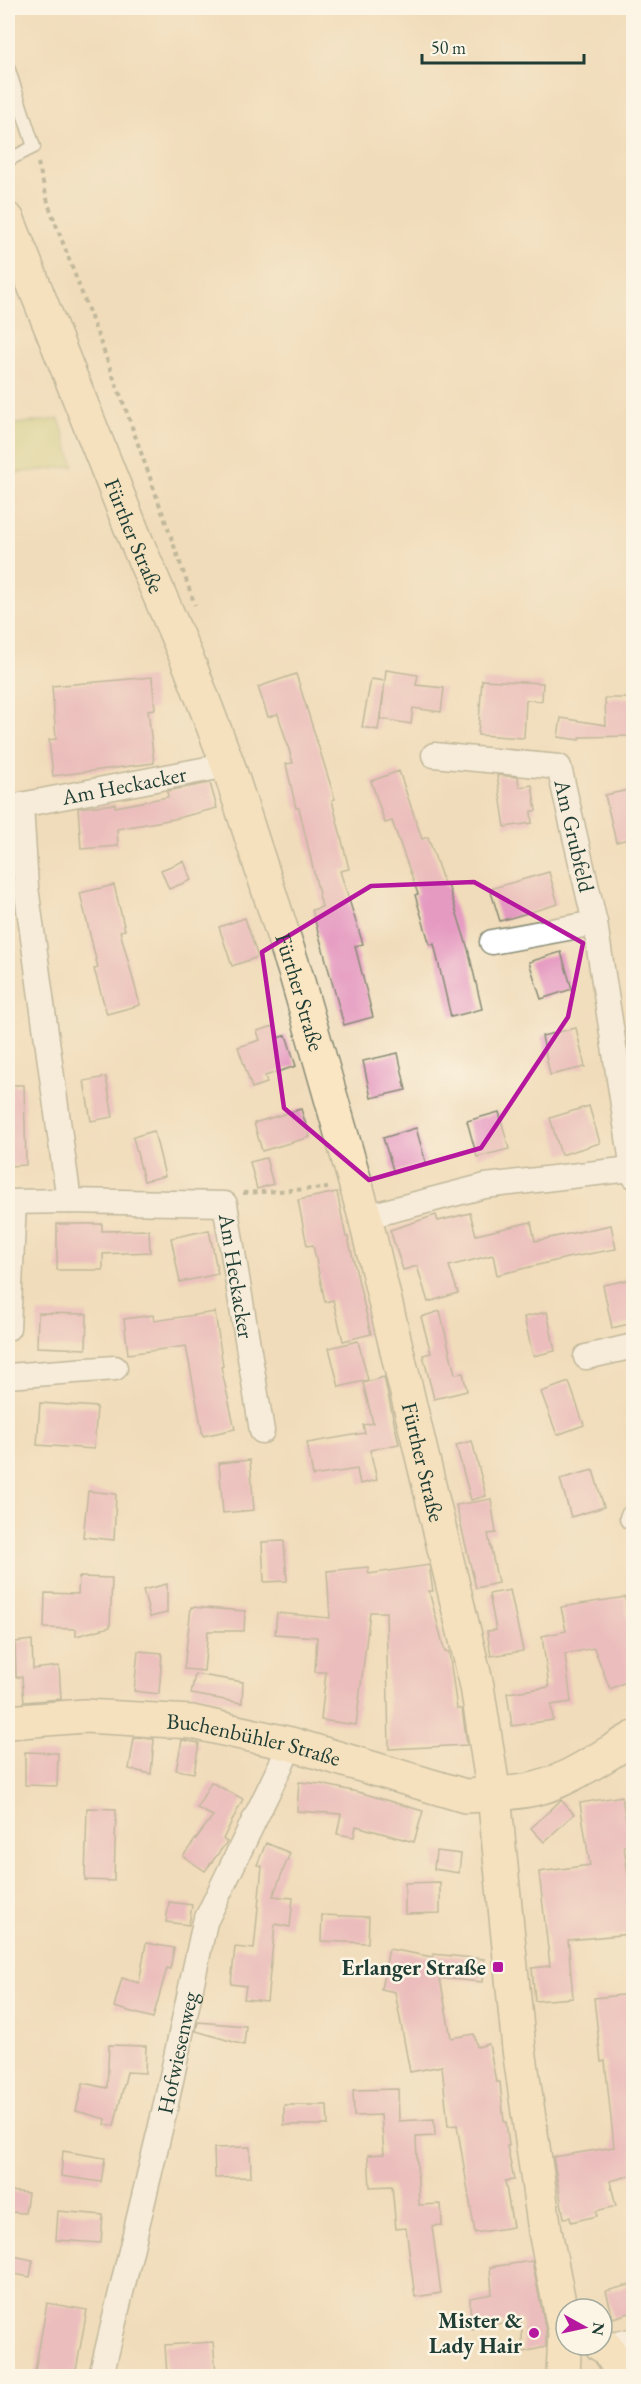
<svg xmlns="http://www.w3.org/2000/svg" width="641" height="2384" viewBox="0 0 641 2384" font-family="'EB Garamond',serif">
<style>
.green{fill:#bbc86a;stroke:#6d824f;stroke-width:1.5}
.building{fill:#e59ac1}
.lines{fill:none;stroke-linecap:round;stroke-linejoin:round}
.lane-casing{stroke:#888c77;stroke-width:15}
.street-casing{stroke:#888c77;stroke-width:27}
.secondary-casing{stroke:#888c77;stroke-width:36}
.path{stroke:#888c77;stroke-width:4;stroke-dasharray:4.5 4.5;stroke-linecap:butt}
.lane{stroke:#fff;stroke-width:12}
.street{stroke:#fff;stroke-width:24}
.secondary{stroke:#fbe6c4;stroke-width:33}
.marked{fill:none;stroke:#b5179e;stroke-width:4.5;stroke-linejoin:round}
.poi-dot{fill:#b5179e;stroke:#fcf5e5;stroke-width:2}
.labels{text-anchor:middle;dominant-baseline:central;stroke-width:5;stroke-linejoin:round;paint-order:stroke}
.street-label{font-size:22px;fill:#1f3d34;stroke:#fcf5e5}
.poi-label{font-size:22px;font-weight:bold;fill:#1f3d34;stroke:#fcf5e5;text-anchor:end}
</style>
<rect width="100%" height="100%" fill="#fcf5e5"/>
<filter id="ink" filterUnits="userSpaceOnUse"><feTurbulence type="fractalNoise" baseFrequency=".0167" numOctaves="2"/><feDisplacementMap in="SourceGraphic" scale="12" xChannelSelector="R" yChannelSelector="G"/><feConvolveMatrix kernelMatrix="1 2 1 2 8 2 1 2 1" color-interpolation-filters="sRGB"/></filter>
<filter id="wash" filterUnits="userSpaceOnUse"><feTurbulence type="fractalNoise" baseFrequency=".008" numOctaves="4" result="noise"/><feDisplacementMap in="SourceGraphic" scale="24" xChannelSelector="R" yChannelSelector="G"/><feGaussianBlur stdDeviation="1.35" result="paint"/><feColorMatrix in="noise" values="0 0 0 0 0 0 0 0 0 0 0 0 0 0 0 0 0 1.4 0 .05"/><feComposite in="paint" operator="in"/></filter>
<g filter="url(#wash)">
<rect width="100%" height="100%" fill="#f0dcba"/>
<path class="green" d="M59 419 74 466 8 474V425Z"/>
<g id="blocks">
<path class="building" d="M386 670 418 675 416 685 444 688 441 712 413 708 411 724 381 719Z
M296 674 335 799 332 800 349 869 340 871 363 944 355 946 373 1017 344 1025 312 910 322 907 299 808H296L286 764 293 763 278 714 268 717 258 687Z
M152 677 155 709 148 710 154 763 53 776 49 740 56 739 52 686Z
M371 679 385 681 378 730 362 727Z
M482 680 543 683 542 701 526 700 524 738 478 735Z
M605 698H633V736L580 737 579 740 558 737 561 718 606 725Z
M399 771 422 839 428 837 445 886 448 885 468 949 482 1009 451 1017 434 944 430 945 415 895 418 894 392 821 385 823 371 781Z
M497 775 518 777 519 787 532 785 536 811H531L532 823 505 827Z
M210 783 217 808 174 819 117 829 118 846 81 849 78 808 115 804V807L168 797 167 791Z
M633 789V838L616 842 605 795Z
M184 861 191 880 169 889 161 870Z
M549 872 558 904 500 921 490 889Z
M114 885 125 930 120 931 140 1005 107 1014 94 969 98 968 80 893Z
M245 918 258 957 232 966 219 927Z
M561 952 572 989 541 999 529 962Z
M274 1026 278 1038 286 1035 296 1066 265 1076 267 1083 252 1088 238 1047 260 1040 257 1031Z
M576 1028 585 1067 550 1075 542 1036Z
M398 1053 406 1090 371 1098 363 1061Z
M106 1077 113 1117 91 1121 84 1081Z
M8 1085H24L26 1165 8 1166Z
M589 1106 600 1143 561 1155 550 1118Z
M301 1109 310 1137 262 1151 254 1123Z
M499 1112 509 1149 477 1157 467 1121Z
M416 1128 426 1163 394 1173 383 1138Z
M154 1131 165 1176 144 1181 133 1137Z
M266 1158 273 1184 257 1189 250 1162Z
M337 1192 346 1237H348L371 1334 343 1341 333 1300 325 1302 313 1245 307 1246 298 1200Z
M470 1213 476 1235 531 1222 535 1241 611 1225 616 1249 567 1258 497 1275 493 1255 449 1266 458 1293 428 1302 417 1266 403 1270 390 1230 436 1215 438 1221Z
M57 1224H102V1231L149 1230 150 1252 103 1254V1270H57Z
M209 1230 218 1274 180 1282 171 1238Z
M633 1279V1323L612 1328 603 1285Z
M440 1311 455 1374 463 1373 467 1391 434 1399 423 1355 431 1353 421 1317Z
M215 1312 223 1366 221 1367 235 1429 203 1436 186 1346 128 1354 124 1319 153 1315 154 1321Z
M547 1312 555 1351 533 1356 524 1317Z
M38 1313 87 1314 86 1349 37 1347Z
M358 1341 368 1380 339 1387 329 1348Z
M384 1377 399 1444 370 1450 377 1480 360 1484 357 1469 313 1476 307 1443 365 1433 363 1425 373 1423 363 1383Z
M569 1382 584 1425 557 1435 541 1392Z
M40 1403 97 1407 94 1449 37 1445Z
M472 1441 486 1496 471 1500 456 1445Z
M250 1460 254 1510 223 1513 219 1463Z
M593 1470 604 1507 571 1517 560 1479Z
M88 1491 116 1494 114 1540 83 1537Z
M491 1499 496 1533 488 1534 498 1583 476 1588 456 1505Z
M284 1541 287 1581 264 1582 262 1542Z
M429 1565 433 1591H429L445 1652H449L457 1709H462L467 1745 389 1749 386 1612H370L356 1725 321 1720 326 1672H315L317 1637 275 1634 277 1613 330 1618 327 1571 368 1567 369 1574Z
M79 1577 112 1578 110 1627 76 1636V1629L44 1628 45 1593 78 1594Z
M167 1584V1613L150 1617 143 1590Z
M510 1590 523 1651 491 1656 487 1631 496 1630 489 1594Z
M625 1597 633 1648V1679L610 1689 594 1648 565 1654 571 1702 551 1705 553 1720 512 1726 507 1693 549 1687 542 1636 566 1631 561 1607Z
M191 1607 245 1611 244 1631H208L204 1671 184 1669Z
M32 1640 33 1669 59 1666 61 1699 24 1702 22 1677H16L15 1642Z
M138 1651 162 1653 159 1694 134 1691Z
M195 1674 243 1682 242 1703 191 1694Z
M134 1738 154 1739 151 1774 129 1769Z
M182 1740 199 1743 194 1773 176 1770Z
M25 1752 58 1753 57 1786 25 1785Z
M211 1782 243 1799 223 1839 227 1842 205 1871 183 1856 213 1816 197 1808Z
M299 1782 321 1784 362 1793 423 1811 414 1842 356 1826 354 1837 337 1834 341 1814 297 1811Z
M622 1796 630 1845 624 1846 632 1903H629L631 1934 568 1940 573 1998 535 2001 532 1968 550 1966 539 1872 590 1865 580 1803Z
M561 1800 574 1814 544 1842 531 1828Z
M87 1808 116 1809 114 1881 85 1880Z
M266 1843 290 1853 273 1896 293 1898 290 1927 275 1924 267 2001 244 1999 246 1986 231 1984 235 1947 254 1949 262 1866 257 1865Z
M436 1851 461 1854 459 1873 434 1869Z
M440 1882V1913L405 1914V1883Z
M169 1902 192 1905 189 1925 166 1922Z
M322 1915 369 1917 368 1943 321 1941Z
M146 1943 174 1948 170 1969 167 1968 153 2018 114 2007 122 1978 139 1983Z
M389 1949 433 1957V1954L484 1959 482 1982 440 1978 451 2038 474 2034 477 2047 489 2044 496 2082H500L504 2122H506L509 2146H507L514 2180 505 2181 513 2227 475 2233 457 2125 448 2126 442 2066 410 2072 395 1992 381 1989Z
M632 1994 633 2012V2175L610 2181 616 2206 596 2211 597 2216 571 2222 570 2217 564 2218 553 2157 614 2147 605 2061 601 2062 594 1998Z
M198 2022 246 2026 244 2045 196 2031Z
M109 2045 146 2046 145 2073 127 2072 114 2126 105 2125 106 2119 76 2111 83 2083 107 2088Z
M398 2089 399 2121 434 2119 435 2136 416 2137 419 2205 441 2204 442 2225 432 2226 441 2293 415 2297 406 2228 396 2229 392 2186 370 2187 368 2155 384 2154 381 2115 354 2116 353 2090Z
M284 2105H327L328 2125H284Z
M250 2147 251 2177 215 2178 214 2148Z
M63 2151 105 2158 101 2182 61 2176Z
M9 2191 28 2193 25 2213 8 2212Z
M58 2211 103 2215 101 2243 56 2240Z
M8 2255 33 2260 30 2277 8 2273Z
M532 2261 546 2331V2347L523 2352 521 2319 471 2329 470 2298 492 2294 490 2267Z
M633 2284V2312L613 2318 606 2291Z
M47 2303 87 2310 75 2376H34Z
M213 2342 216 2373 167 2375 165 2345Z"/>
</g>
</g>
<g filter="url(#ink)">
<use href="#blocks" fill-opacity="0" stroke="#888c77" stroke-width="1.5"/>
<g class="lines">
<g class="lane-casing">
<path id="lane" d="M8 67 34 147 8 160"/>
</g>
<g class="street-casing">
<g id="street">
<path id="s1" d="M434 755 559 767 595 923 634 1176"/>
<path d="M492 942 595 923"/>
<path id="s2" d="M69 1201 26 887 21 805 228 765"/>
<path id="s3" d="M8 1202 69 1201 225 1204 262 1431"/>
<path d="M365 1217 485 1186 631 1169"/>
<path d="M8 1328 14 1203"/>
<path d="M586 1357 634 1346"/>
<path d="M8 1376 115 1368"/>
<path d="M632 1518 634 1517"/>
<path d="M606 2347 634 2340"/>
<path id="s4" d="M101 2376 164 2113 205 1922 291 1744"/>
</g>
</g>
<g class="secondary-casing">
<g id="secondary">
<path id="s5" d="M8 220 137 543 190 666 228 765 296 975 365 1217 477 1686 494 1795 519 2049 545 2231 565 2333 563 2376"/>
<path id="s6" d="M8 1722 84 1716 192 1722 291 1744 465 1796C488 1795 511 1794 534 1789 567 1782 604 1755 634 1738"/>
<path d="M601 2345 606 2347 625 2376"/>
</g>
</g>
<path class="path" d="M38 163 49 206 126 410 195 605
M243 1193 328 1188"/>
<use href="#lane" class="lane"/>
<use href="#street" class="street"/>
<use href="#secondary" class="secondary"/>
</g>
</g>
<path d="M0 0H641V2384H0ZM474 882 583 943 568 1017 481 1148 369 1180 284 1108 262 952 371 886Z" fill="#f0dcba" fill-opacity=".55" fill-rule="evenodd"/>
<path class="marked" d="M474 882 583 943 568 1017 481 1148 369 1180 284 1108 262 952 371 886Z"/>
<g class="poi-dot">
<rect x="492" y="1961" width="12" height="12" rx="3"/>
<circle cx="534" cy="2333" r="6"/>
</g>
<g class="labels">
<g class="street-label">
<text stroke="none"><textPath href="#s5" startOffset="340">Fürther Straße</textPath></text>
<text stroke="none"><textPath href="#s2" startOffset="504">Am Heckacker</textPath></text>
<text stroke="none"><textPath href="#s1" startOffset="196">Am Grubfeld</textPath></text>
<text stroke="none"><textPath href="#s5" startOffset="826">Fürther Straße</textPath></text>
<text stroke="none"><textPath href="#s3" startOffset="290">Am Heckacker</textPath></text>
<text stroke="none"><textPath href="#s5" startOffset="1312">Fürther Straße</textPath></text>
<text stroke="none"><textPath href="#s6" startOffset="248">Buchenbühler Straße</textPath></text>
<text stroke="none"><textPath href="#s4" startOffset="332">Hofwiesenweg</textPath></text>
</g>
<g class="poi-label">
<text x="486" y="1967">Erlanger Straße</text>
<text x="522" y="2320">Mister &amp;<tspan x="522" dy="25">Lady Hair</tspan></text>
</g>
</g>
<rect width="641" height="2384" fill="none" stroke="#fcf5e5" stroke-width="30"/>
<g transform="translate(584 2327) rotate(98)"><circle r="28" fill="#fcf5e5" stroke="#a4ab9e" stroke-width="1.5"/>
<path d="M0-4.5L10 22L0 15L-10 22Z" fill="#b5179e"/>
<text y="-9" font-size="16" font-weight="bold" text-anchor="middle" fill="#1f3d34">N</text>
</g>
<path d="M422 54v9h162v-9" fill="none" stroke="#1f3d34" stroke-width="3"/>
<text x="431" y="54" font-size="18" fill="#1f3d34" stroke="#fcf5e5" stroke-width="4.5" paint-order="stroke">50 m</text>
</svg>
